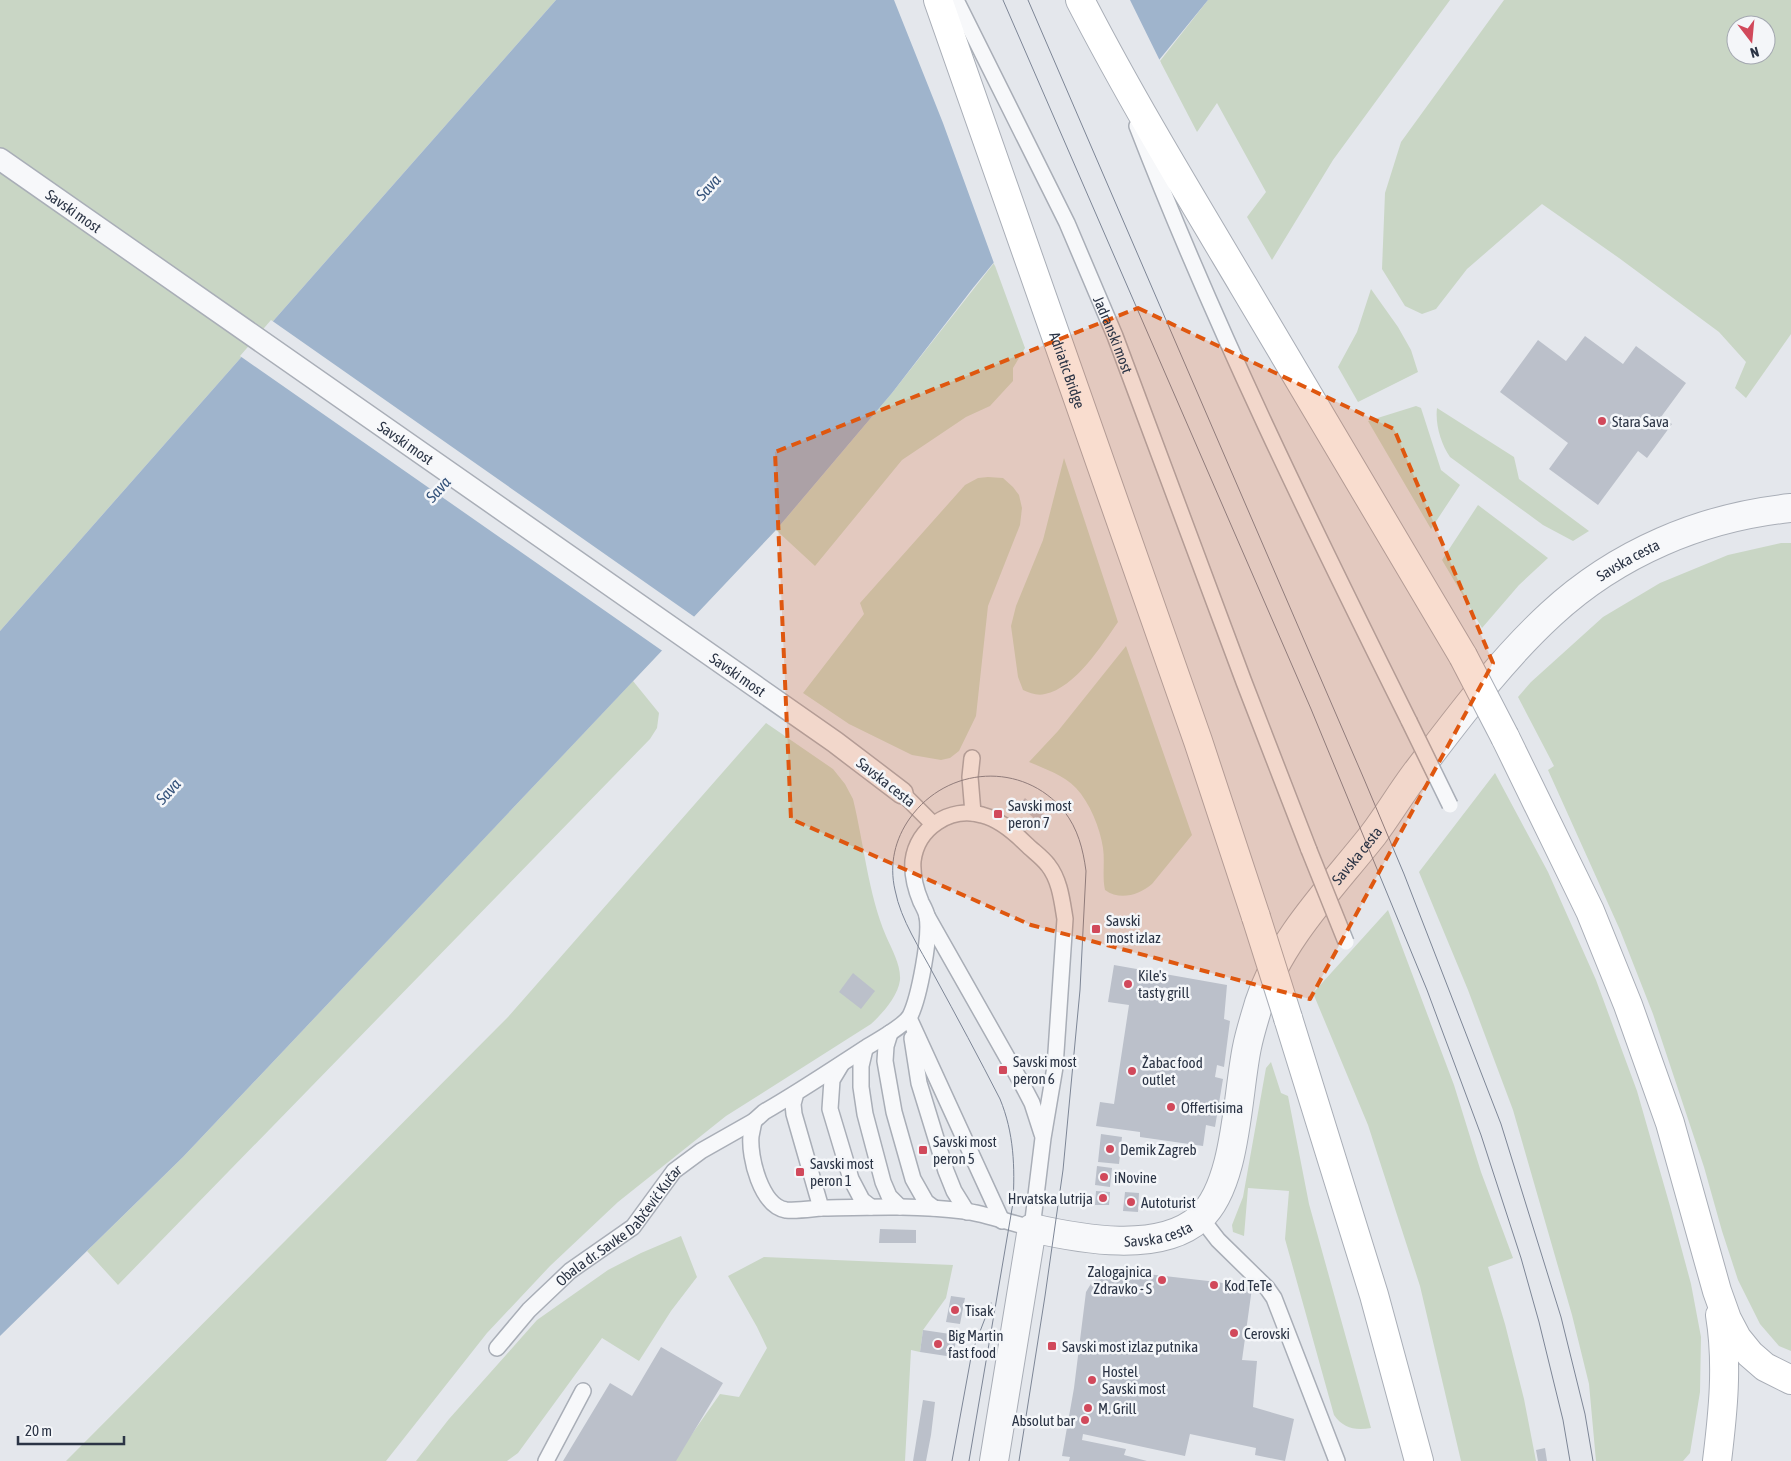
<svg xmlns="http://www.w3.org/2000/svg" width="1791" height="1461" viewBox="0 0 1791 1461" font-family="'Asap Condensed',sans-serif">
<style>
.green{fill:#c9d6c5;fill-rule:evenodd}
.water{fill:#9fb4cc}
.pier{fill:#e4e7ec}
.building{fill:#bbc0ca}
.lines{fill:none;stroke-linecap:round;stroke-linejoin:round}
.service-casing{stroke:#a9aeb7;stroke-width:18}
.pedestrian-casing{stroke:#a9aeb7;stroke-width:24}
.minor-casing{stroke:#a9aeb7;stroke-width:30}
.secondary-casing{stroke:#a9aeb7;stroke-width:30}
.service{stroke:#f7f8fa;stroke-width:15}
.pedestrian{stroke:#f7f8fa;stroke-width:21}
.minor{stroke:#f7f8fa;stroke-width:28}
.secondary{stroke:#fff;stroke-width:28}
.tram{stroke:#7d8696;stroke-width:1}
.service-bridge-casing{stroke:#a9aeb7;stroke-width:18;stroke-linecap:butt}
.secondary-bridge-casing{stroke:#a9aeb7;stroke-width:30;stroke-linecap:butt}
.service-bridge{stroke:#f7f8fa;stroke-width:15}
.secondary-bridge{stroke:#fff;stroke-width:28}
.marked{fill:#df570f;fill-opacity:0.2;stroke:#df570f;stroke-width:4;stroke-dasharray:10 6;stroke-linejoin:round}
.poi-dot{fill:#d1495b;stroke:#f4f6f9;stroke-width:2}
.labels{text-anchor:middle;dominant-baseline:central;stroke-width:5;stroke-linejoin:round;paint-order:stroke}
.street-label{font-size:15px;fill:#2b3445;stroke:#f4f6f9}
.poi-label{font-size:15px;fill:#2b3445;stroke:#f4f6f9;text-anchor:start}
.water-label{font-size:16px;font-style:italic;fill:#34527a;stroke:#f4f6f9}
</style>
<rect width="100%" height="100%" fill="#e4e7ec"/>
<path class="green" d="M0 0H556L0 631Z
M1208 0H1450L1333 160 1272 260 1247 217 1266 192 1217 103 1197 132 1160 61Z
M1504 0H1791V334L1746 398 1735 388 1746 362 1719 332 1619 258 1542 204 1467 269 1436 309 1422 314 1405 306 1382 269 1385 193 1401 142ZM1736 25H1766V55H1736Z
M994 263 1025 348 1013 368V381L990 406 966 417 902 460 815 566 776 530 892 393Z
M1371 289 1398 327 1411 350 1418 372 1358 402 1338 367 1357 332Z
M1416 406 1421 408 1441 470 1460 485 1431 529 1368 421Z
M1437 408 1514 457 1519 479 1589 531 1573 541 1543 525 1450 457C1441 444 1435 424 1437 408Z
M1064 458 1118 622C1102 645 1075 688 1045 694 1037 696 1030 693 1023 690L1018 677 1011 626 1016 606 1043 540Z
M988 477 1003 478 1013 487 1019 495 1022 508 1020 525 988 606 976 716 959 751 950 758 941 760 912 755 849 724 803 693 864 614 860 603 965 485 978 478Z
M1478 505 1548 558 1519 585 1482 628 1442 560Z
M1781 543H1791V1351L1779 1346 1760 1324 1738 1280 1722 1231 1704 1167 1653 1014 1620 930 1548 770 1554 766 1518 697 1531 682 1603 617 1660 583 1728 555Z
M1126 646 1192 835 1152 884C1139 895 1120 901 1105 890 1102 876 1105 862 1103 848 1100 828 1090 803 1076 788 1064 775 1045 769 1029 762L1058 731Z
M633 681 659 713 657 728 650 739 118 1285 87 1251 183 1157Z
M766 723 833 769 845 784 853 799C864 844 868 893 886 936 892 950 901 965 900 980 898 996 883 1013 871 1024L726 1116 618 1202 550 1266 487 1333 386 1461H66L508 1017Z
M1495 773 1548 872 1596 980 1637 1091 1670 1206 1691 1284 1701 1337 1700 1392 1690 1453 1683 1461H1596L1589 1384 1572 1315 1513 1110 1468 990 1419 872Z
M1388 910 1454 1085 1481 1172 1513 1258 1488 1267 1505 1324 1524 1399 1536 1461H1461L1420 1286 1368 1125 1313 993Z
M1271 1062 1281 1093 1288 1096 1309 1204 1371 1428C1355 1431 1343 1428 1334 1415L1285 1239 1289 1191 1248 1188 1244 1236 1233 1232 1232 1225 1243 1197 1266 1068Z
M681 1236 697 1277 671 1311 639 1361 602 1338 518 1453 507 1461H416L449 1419 537 1320 608 1270 641 1253Z
M764 1257 953 1265 946 1298 923 1330 920 1352 911 1350 905 1461H673L720 1394 739 1397 767 1348 757 1327 728 1276Z"/>
<path class="water" d="M556 0H1208L973 288 892 393 776 530 183 1157 0 1336V631Z"/>
<path class="pier" d="M894 0H1130L1161 63 995 266 943 123Z
M271 320 696 618 664 652 240 356Z"/>
<path class="building" d="M1585 336 1623 364 1636 346 1686 383 1661 417 1672 424 1647 458 1638 451 1598 505 1549 469 1568 443 1500 392 1538 340 1566 361Z
M1025 798 1051 821 1045 828 1019 805Z
M1114 965 1227 985 1224 1019 1230 1021 1224 1067 1217 1065 1215 1077 1223 1079 1215 1127 1206 1125 1203 1146 1140 1137V1132L1096 1126 1100 1102 1114 1104 1129 1005 1108 1002Z
M853 973 875 991 861 1009 839 992Z
M1101 1134 1122 1137 1119 1164 1098 1162Z
M1097 1166 1112 1168 1110 1187 1095 1185Z
M1096 1191 1110 1192 1109 1205H1095Z
M1125 1192 1139 1193 1138 1212 1123 1211Z
M880 1229 916 1230V1243H879Z
M1112 1270 1217 1282 1252 1288 1242 1360 1257 1361 1253 1407 1294 1419 1285 1461 1255 1455 1256 1448 1190 1434 1185 1456 1083 1434 1082 1440 1126 1449 1124 1455 1147 1461H1069L1070 1457 1062 1456 1074 1388 1086 1292 1092 1282Z
M951 1296 965 1298 960 1324 946 1322Z
M923 1330 957 1335 953 1357 920 1352Z
M661 1347 723 1383 676 1461H563L610 1383 632 1396Z
M923 1400 935 1402 931 1435 926 1461H913Z
M1545 1448 1547 1461H1538L1536 1450Z"/>
<g class="lines">
<g class="service-casing">
<g id="service">
<path id="s1" d="M956 0 1067 223 1115 336 1244 682 1309 850"/>
<path d="M1137 126C1216 330 1312 526 1409 721"/>
<path d="M972 758 970 777 973 813"/>
<path d="M902 793 933 824"/>
<path d="M927 916 1021 1082 1032 1103 1042 1134"/>
<path d="M909 1018 1002 1221"/>
<path d="M890 1033 886 1046 885 1061 894 1112 913 1179 926 1202 934 1208"/>
<path d="M912 1038 919 1083 946 1171 954 1191 967 1212"/>
<path d="M865 1049 861 1066V1087L865 1114 883 1182 889 1196 900 1207"/>
<path d="M841 1065 832 1080 830 1109 851 1179 862 1200 871 1207"/>
<path d="M754 1121C753 1126 752 1131 751 1136 749 1157 761 1206 786 1210 797 1211 810 1209 821 1208"/>
<path d="M1201 1218 1218 1240 1267 1288 1274 1298 1337 1461"/>
<path id="s2" d="M497 1348 529 1310 570 1271 633 1227 674 1171 701 1151 754 1121 764 1112C799 1092 833 1069 867 1047 877 1041 904 1026 910 1016 919 998 931 936 927 916 926 911 923 906 921 902 916 890 912 875 913 861 917 828 950 806 982 815 999 819 1014 832 1026 844 1033 851 1042 857 1048 865 1060 880 1062 901 1065 919L1055 1067 1043 1138 1032 1228C1010 1223 987 1214 964 1211 917 1205 869 1207 821 1208L794 1114 793 1104 796 1093"/>
<path d="M546 1461 583 1391"/>
</g>
</g>
<g class="pedestrian-casing">
<g id="pedestrian">
<path id="s3" d="M0 159 835 742 902 793"/>
</g>
</g>
<g class="minor-casing">
<g id="minor">
<path id="s4" d="M994 1461 1032 1228C1080 1239 1160 1254 1200 1218 1237 1185 1237 1095 1247 1047 1250 1032 1255 1017 1259 1003 1280 939 1332 887 1373 835 1388 815 1401 793 1416 773 1458 718 1500 661 1551 614 1617 553 1702 517 1791 508"/>
</g>
</g>
<g class="secondary-casing">
<g id="secondary">
<path id="s5" d="M938 0 1198 741 1256 917"/>
<path d="M1080 0C1130 97 1187 191 1243 285 1317 408 1390 532 1463 656"/>
<path d="M1505 737 1590 911 1628 1005 1670 1123 1717 1291 1727 1319 1737 1338 1750 1354 1765 1367 1791 1380"/>
<path d="M1288 1018 1374 1295 1419 1461"/>
<path d="M1717 1461C1723 1412 1728 1364 1720 1315"/>
</g>
</g>
<use href="#service" class="service"/>
<use href="#pedestrian" class="pedestrian"/>
<use href="#minor" class="minor"/>
<use href="#secondary" class="secondary"/>
<path class="tram" d="M1003 0 1311 709 1427 990 1481 1135 1521 1258 1539 1322 1563 1420 1570 1461
M1028 0 1364 779 1404 874 1501 1124 1561 1317 1585 1414 1593 1461
M952 1461 972 1352 991 1303
M969 1461 1013 1203C1015 1167 1014 1133 1000 1099 979 1058 957 1017 934 975 920 948 901 921 895 890 889 864 895 839 910 818 947 766 1023 761 1064 811 1078 829 1083 849 1086 871L1080 990 1063 1170 1045 1296 1019 1461"/>
<g class="service-bridge-casing">
<path id="service-bridge" d="M1409 721 1450 805
M1309 850 1346 942"/>
</g>
<g class="secondary-bridge-casing">
<path id="secondary-bridge" d="M1463 656 1505 737
M1256 917 1288 1018"/>
</g>
<use href="#service-bridge" class="service-bridge"/>
<use href="#secondary-bridge" class="secondary-bridge"/>
</g>
<path class="marked" d="M1138 308 1394 429 1493 663 1310 999 1031 925 791 819 775 452Z"/>
<g class="poi-dot">
<circle cx="1602" cy="421" r="5"/>
<rect x="993" y="809" width="10" height="10" rx="2.5"/>
<rect x="1091" y="924" width="10" height="10" rx="2.5"/>
<circle cx="1128" cy="984" r="5"/>
<rect x="998" y="1065" width="10" height="10" rx="2.5"/>
<circle cx="1132" cy="1071" r="5"/>
<circle cx="1171" cy="1107" r="5"/>
<circle cx="1110" cy="1149" r="5"/>
<rect x="918" y="1145" width="10" height="10" rx="2.5"/>
<rect x="795" y="1167" width="10" height="10" rx="2.5"/>
<circle cx="1104" cy="1177" r="5"/>
<circle cx="1103" cy="1198" r="5"/>
<circle cx="1131" cy="1202" r="5"/>
<circle cx="1162" cy="1280" r="5"/>
<circle cx="1214" cy="1285" r="5"/>
<circle cx="955" cy="1310" r="5"/>
<circle cx="1234" cy="1333" r="5"/>
<circle cx="938" cy="1344" r="5"/>
<rect x="1047" y="1341" width="10" height="10" rx="2.5"/>
<circle cx="1092" cy="1380" r="5"/>
<circle cx="1088" cy="1408" r="5"/>
<circle cx="1085" cy="1420" r="5"/>
</g>
<g class="labels">
<g class="street-label">
<text stroke="none"><textPath href="#s3" startOffset="90">Savski most</textPath></text>
<text stroke="none"><textPath href="#s1" startOffset="370">Jadranski most</textPath></text>
<text stroke="none"><textPath href="#s5" startOffset="392">Adriatic Bridge</textPath></text>
<text stroke="none"><textPath href="#s3" startOffset="495">Savski most</textPath></text>
<text stroke="none"><textPath href="#s4" startOffset="1219">Savska cesta</textPath></text>
<text stroke="none"><textPath href="#s3" startOffset="900">Savski most</textPath></text>
<text transform="translate(886 782) rotate(38)">Savska cesta</text>
<text stroke="none"><textPath href="#s4" startOffset="814">Savska cesta</textPath></text>
<text stroke="none"><textPath href="#s2" startOffset="174">Obala dr. Savke Dabčević Kučar</textPath></text>
<text stroke="none"><textPath href="#s4" startOffset="364">Savska cesta</textPath></text>
</g>
<g class="poi-label">
<text x="1612" y="421">Stara Sava</text>
<text x="1008" y="805">Savski most<tspan x="1008" dy="17">peron 7</tspan></text>
<text x="1106" y="920">Savski<tspan x="1106" dy="17">most izlaz</tspan></text>
<text x="1138" y="975">Kile's<tspan x="1138" dy="17">tasty grill</tspan></text>
<text x="1013" y="1061">Savski most<tspan x="1013" dy="17">peron 6</tspan></text>
<text x="1142" y="1062">Žabac food<tspan x="1142" dy="17">outlet</tspan></text>
<text x="1181" y="1107">Offertisima</text>
<text x="933" y="1141">Savski most<tspan x="933" dy="17">peron 5</tspan></text>
<text x="1120" y="1149">Demik Zagreb</text>
<text x="810" y="1163">Savski most<tspan x="810" dy="17">peron 1</tspan></text>
<text x="1114" y="1177">iNovine</text>
<text x="1093" y="1198" text-anchor="end">Hrvatska lutrija</text>
<text x="1141" y="1202">Autoturist</text>
<text x="1152" y="1271" text-anchor="end">Zalogajnica<tspan x="1152" dy="17">Zdravko - S</tspan></text>
<text x="1224" y="1285">Kod TeTe</text>
<text x="965" y="1310">Tisak</text>
<text x="1244" y="1333">Cerovski</text>
<text x="948" y="1335">Big Martin<tspan x="948" dy="17">fast food</tspan></text>
<text x="1062" y="1346">Savski most izlaz putnika</text>
<text x="1102" y="1371">Hostel<tspan x="1102" dy="17">Savski most</tspan></text>
<text x="1098" y="1408">M. Grill</text>
<text x="1075" y="1420" text-anchor="end">Absolut bar</text>
</g>
<g class="water-label">
<text transform="translate(708 187) rotate(-48)">Sava</text>
<text transform="translate(438 489) rotate(-48)">Sava</text>
<text transform="translate(168 791) rotate(-48)">Sava</text>
</g>
</g>
<g transform="translate(1751 40) rotate(164)"><circle r="24" fill="#f4f6f9" stroke="#a4a8b1"/>
<path d="M0-4L9 19L0 12L-9 19Z" fill="#d1495b"/>
<text y="-8" font-size="14" font-weight="bold" text-anchor="middle" fill="#2b3445">N</text>
</g>
<path d="M18 1436v8h106v-8" fill="none" stroke="#2b3445" stroke-width="2.5"/>
<text x="25" y="1436" font-size="15" fill="#2b3445" stroke="#f4f6f9" stroke-width="4" paint-order="stroke">20 m</text>
</svg>
